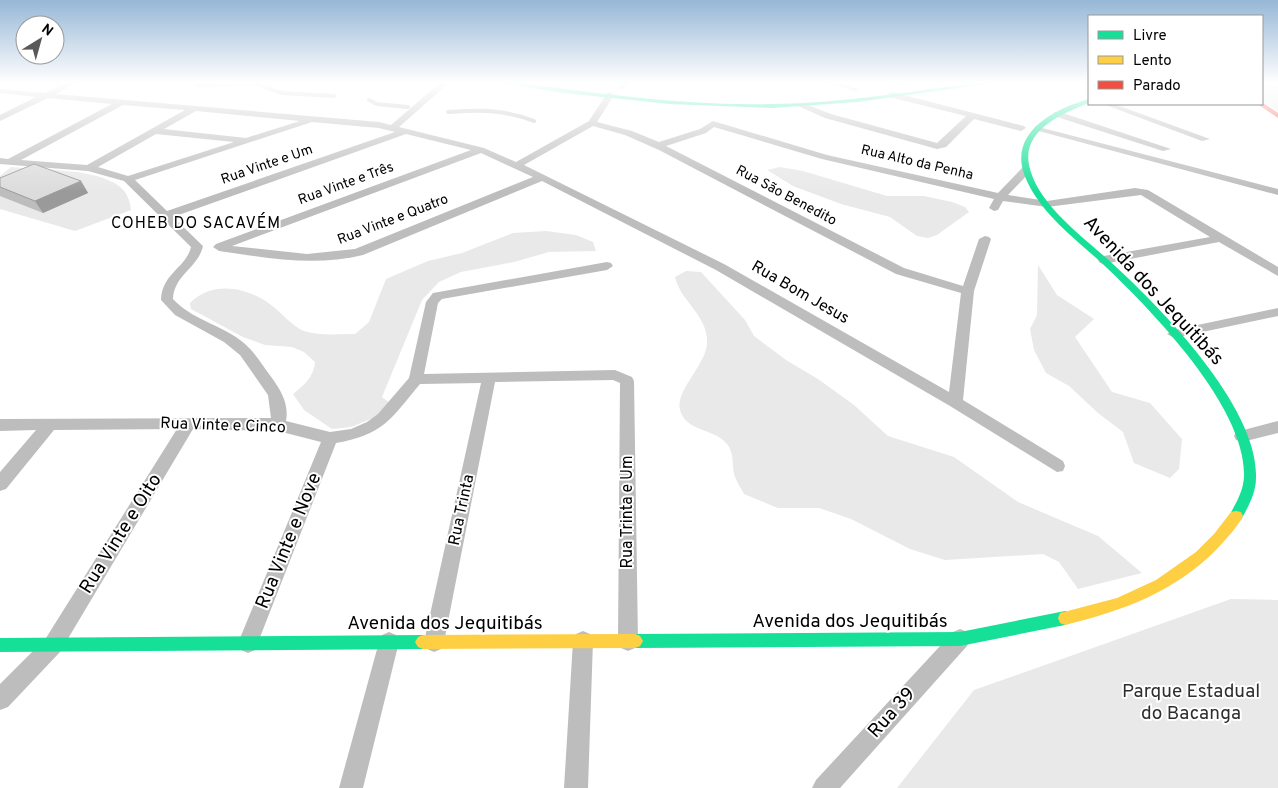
<svg xmlns="http://www.w3.org/2000/svg" width="1278" height="788" viewBox="0 0 1278 788" font-family="Overpass,sans-serif">
<style>
.green{fill:#e9e9e9}
.lines{fill:none;stroke-linecap:round;stroke-linejoin:round}
.stream{stroke:#bbb;stroke-width:4}
.street{fill:#bdbdbd;fill-rule:evenodd}
.fast{fill:#16e098;fill-rule:evenodd}
.slow{fill:#ffcf43;fill-rule:evenodd}
.jam{fill:#f24e42;fill-rule:evenodd}
.wall{fill:#bdbdbd}
.shaded-wall{fill:#9a9a9a}
.building{fill:#dcdcdc;stroke:#9a9a9a}
.labels{text-anchor:middle;dominant-baseline:central;stroke-width:4;stroke-linejoin:round;paint-order:stroke}
.far-street-label{font-size:14px;fill:#000;stroke:#fff}
.far-quarter-label{font-size:16px;letter-spacing:1px;fill:#000;stroke:#fff}
.street-label{font-size:16px;fill:#000;stroke:#fff}
.near-street-label{font-size:19px;fill:#000;stroke:#fff}
.near-park-label{font-size:19px;fill:#2e2e2e;stroke:#fff}
</style>
<rect width="100%" height="100%" fill="#fff"/>
<path class="green" d="M1262 82H1271L1278 87V112L1262 100Z
M11 167C41 170 94 168 119 186 127 192 130 201 131 210L75 231 0 209V176Z
M780 167 803 171 887 196H924L952 202 965 207 969 212 937 235 928 238 917 236 890 217 841 204 793 186 767 170Z
M546 231 576 235 593 242 596 251 549 252 514 262 461 272 439 282 422 300 382 397 390 403 378 416 351 427 332 429 304 410 293 394C304 385 314 377 315 362L304 352 292 347 265 345 243 337 191 309 190 303C212 280 248 287 271 305 281 312 293 327 304 331 319 336 339 334 355 334L369 322 386 279 428 261 462 253 513 233Z
M1038 265 1057 295 1094 319 1075 337 1112 392 1150 403 1182 439 1179 469 1170 478 1134 463 1123 432 1098 413 1069 386 1046 373 1034 350 1030 329 1037 315Z
M686 271 701 272 745 320 754 336 786 360 818 379 854 405 888 436 954 457 1018 502 1098 536 1142 573 1078 589 1059 562 1043 554 945 560 910 549 851 519 819 508H778L744 494C741 488 736 481 734 474 732 464 734 452 727 444 714 428 686 432 680 410 675 391 705 366 707 344 709 316 680 301 675 277Z
M1231 599 1278 600V788H897L974 690Z"/>
<g class="lines">
<path class="stream" d="M199 85 255 83 282 93 334 96
M369 100 377 104 408 107
M448 112C481 110 503 109 534 121"/>
<path class="street" d="M67 82H77L56 94 379 122 391 125 441 82H450L399 127 484 148 516 162 589 121 607 93 610 92 614 95 597 122 632 131 659 142 700 129 713 121 827 155 998 193 1022 168H1030V172L1008 195 1047 201 1135 188 1148 190 1278 267V276L1219 242 1104 264 1100 263 1098 260 1100 257 1104 256 1210 237 1141 195 1047 207 1003 201 998 210 994 211 989 208 994 199 822 159 714 127 706 133 666 146 904 268 963 286 979 239 985 236 989 237 991 239 974 291 963 400 1063 461 1065 466 1063 471 1057 472 950 406 716 270 542 181 363 255C314 267 268 258 219 251L213 247 216 244 471 150 406 134 173 217 203 246C198 268 174 275 173 299 191 319 219 324 240 340 254 350 262 365 272 378 282 392 289 405 286 421L330 432 351 429 367 422 378 414 409 378 426 302 433 293 607 262 611 263 613 266 607 270 442 299 438 303 424 374 615 370 632 377 634 381 638 641 635 648 628 651 621 648 618 641 620 383 613 380 495 382 444 642 441 649 434 652 427 649 424 642 481 383 420 384C391 419 383 435 336 443L255 650 248 653 241 650 238 643 321 442 278 431 193 429 60 652 8 707 0 710V684L46 638 177 429 54 430 6 489 0 491V472L36 430 0 431V419L271 418 268 395 240 355 224 342 175 315 161 300C162 273 186 268 191 247L124 181 88 171 0 164V158L8 159 112 104 48 98 0 121V115L36 97 0 93V89L45 93ZM123 105 185 110 87 165 21 160ZM196 111 300 121 246 138 164 129ZM312 122 379 128 395 132 167 211 135 180ZM593 126 625 135 659 150 896 274 961 293 949 392 724 264 524 165ZM156 134 234 142 128 176 98 167ZM481 153 533 177 355 249 307 254 232 246Z
M622 82H630L622 89 618 87Z
M824 82H837L859 89 855 91Z
M889 82H902L904 84 900 86Z
M892 92 1024 126 1026 128 1021 131 974 119 946 147 937 149 825 118 796 105 803 103 831 114 937 143 966 116 889 97V93Z
M1103 104H1114L1210 139 1202 141Z
M1054 112H1060L1171 149 1163 151 1054 116Z
M1035 126 1278 189V195L1035 130Z
M1278 308V316L1174 338 1167 334 1174 330Z
M1278 421V433L1242 442 1236 440 1234 436 1236 432Z
M960 629 967 632 970 639 967 646 840 788H812L816 780 953 632Z
M583 631 590 634 593 641 588 788H564L573 641 576 634Z
M389 632 396 635 399 642 363 788H339L379 642 382 635Z"/>
<path class="fast" d="M494 82H511C598 93 685 106 772 104 843 103 914 91 984 82H1001L857 102 772 108 669 104 565 93Z
M1089 99V103C1063 113 1022 130 1029 165 1037 205 1085 238 1114 265 1162 309 1259 408 1256 478 1256 493 1248 507 1241 520L1236 521 1231 520 1229 516C1236 503 1243 492 1244 477 1247 409 1154 313 1107 268 1079 241 1042 216 1026 179 1006 134 1053 109 1089 99Z
M1065 611 1070 613 1072 618 1070 623 1065 625 960 646 635 648 630 646 627 641 630 636 635 634 960 632Z
M423 635 428 637 431 642 428 647 423 649 0 652V638Z"/>
<path class="slow" d="M1236 511 1241 512 1243 516C1237 528 1226 539 1217 549 1175 592 1122 611 1065 625L1060 623 1058 618 1060 613 1117 598 1156 580 1196 552 1214 534 1231 512Z
M635 634 640 636 643 641 640 646 635 648 423 649 418 647 415 642 418 637 423 635Z"/>
<path class="jam" d="M1262 102 1278 113V118L1259 105 1258 104Z"/>
</g>
<path class="wall" d="M0 178 81 181 88 193 43 213 0 196Z"/>
<path class="shaded-wall" d="M81 181 88 193 43 213 35 201Z"/>
<path class="building" d="M34 164 81 181 35 201 0 187V178Z"/>
<linearGradient id="sky" x2="0" y2="1"><stop stop-color="#96b7d6"/><stop offset="0.43" stop-color="#fff"/><stop offset="1" stop-color="#fff" stop-opacity="0"/></linearGradient>
<rect width="1278" height="192" fill="url(#sky)"/>
<g class="labels">
<g class="far-street-label">
<text transform="translate(917 163) rotate(13)">Rua Alto da Penha</text>
<text transform="translate(267 165) rotate(-19)">Rua Vinte e Um</text>
<text transform="translate(346 184) rotate(-20)">Rua Vinte e Três</text>
<text transform="translate(786 196) rotate(28)">Rua São Benedito</text>
<text transform="translate(393 220) rotate(-21)">Rua Vinte e Quatro</text>
</g>
<g class="far-quarter-label">
<text x="196" y="224">COHEB DO SACAVÉM</text>
</g>
<g class="street-label">
<text transform="translate(800 293) rotate(30)">Rua Bom Jesus</text>
<text transform="translate(223 426) rotate(2)">Rua Vinte e Cinco</text>
<text transform="translate(462 510) rotate(-78)">Rua Trinta</text>
<text transform="translate(628 512) rotate(-90)">Rua Trinta e Um</text>
</g>
<g class="near-street-label">
<text transform="translate(1153 291) rotate(47)">Avenida dos Jequitibás</text>
<text transform="translate(121 534) rotate(-58)">Rua Vinte e Oito</text>
<text transform="translate(289 541) rotate(-68)">Rua Vinte e Nove</text>
<text x="850" y="622">Avenida dos Jequitibás</text>
<text x="445" y="624">Avenida dos Jequitibás</text>
<text transform="translate(892 713) rotate(-48)">Rua 39</text>
</g>
<g class="near-park-label">
<text x="1191" y="692">Parque Estadual<tspan x="1191" dy="22">do Bacanga</tspan></text>
</g>
</g>
<rect x="1088" y="15" width="175" height="90" fill="#ffffff" stroke="#999999"/>
<rect x="1098" y="31" width="25" height="8" fill="#16e098" stroke="#999999"/>
<text x="1133" y="40" font-size="15" fill="#000000">Livre</text>
<rect x="1098" y="56" width="25" height="8" fill="#ffcf43" stroke="#999999"/>
<text x="1133" y="65" font-size="15" fill="#000000">Lento</text>
<rect x="1098" y="81" width="25" height="8" fill="#f24e42" stroke="#999999"/>
<text x="1133" y="90" font-size="15" fill="#000000">Parado</text>
<g transform="translate(40 40) rotate(37)"><circle r="24" fill="#ffffff" stroke="#999999"/>
<path d="M0-4L9 19L0 12L-9 19Z" fill="#595959"/>
<text y="-8" font-size="14" font-weight="bold" text-anchor="middle" fill="#000000">N</text>
</g>
</svg>
